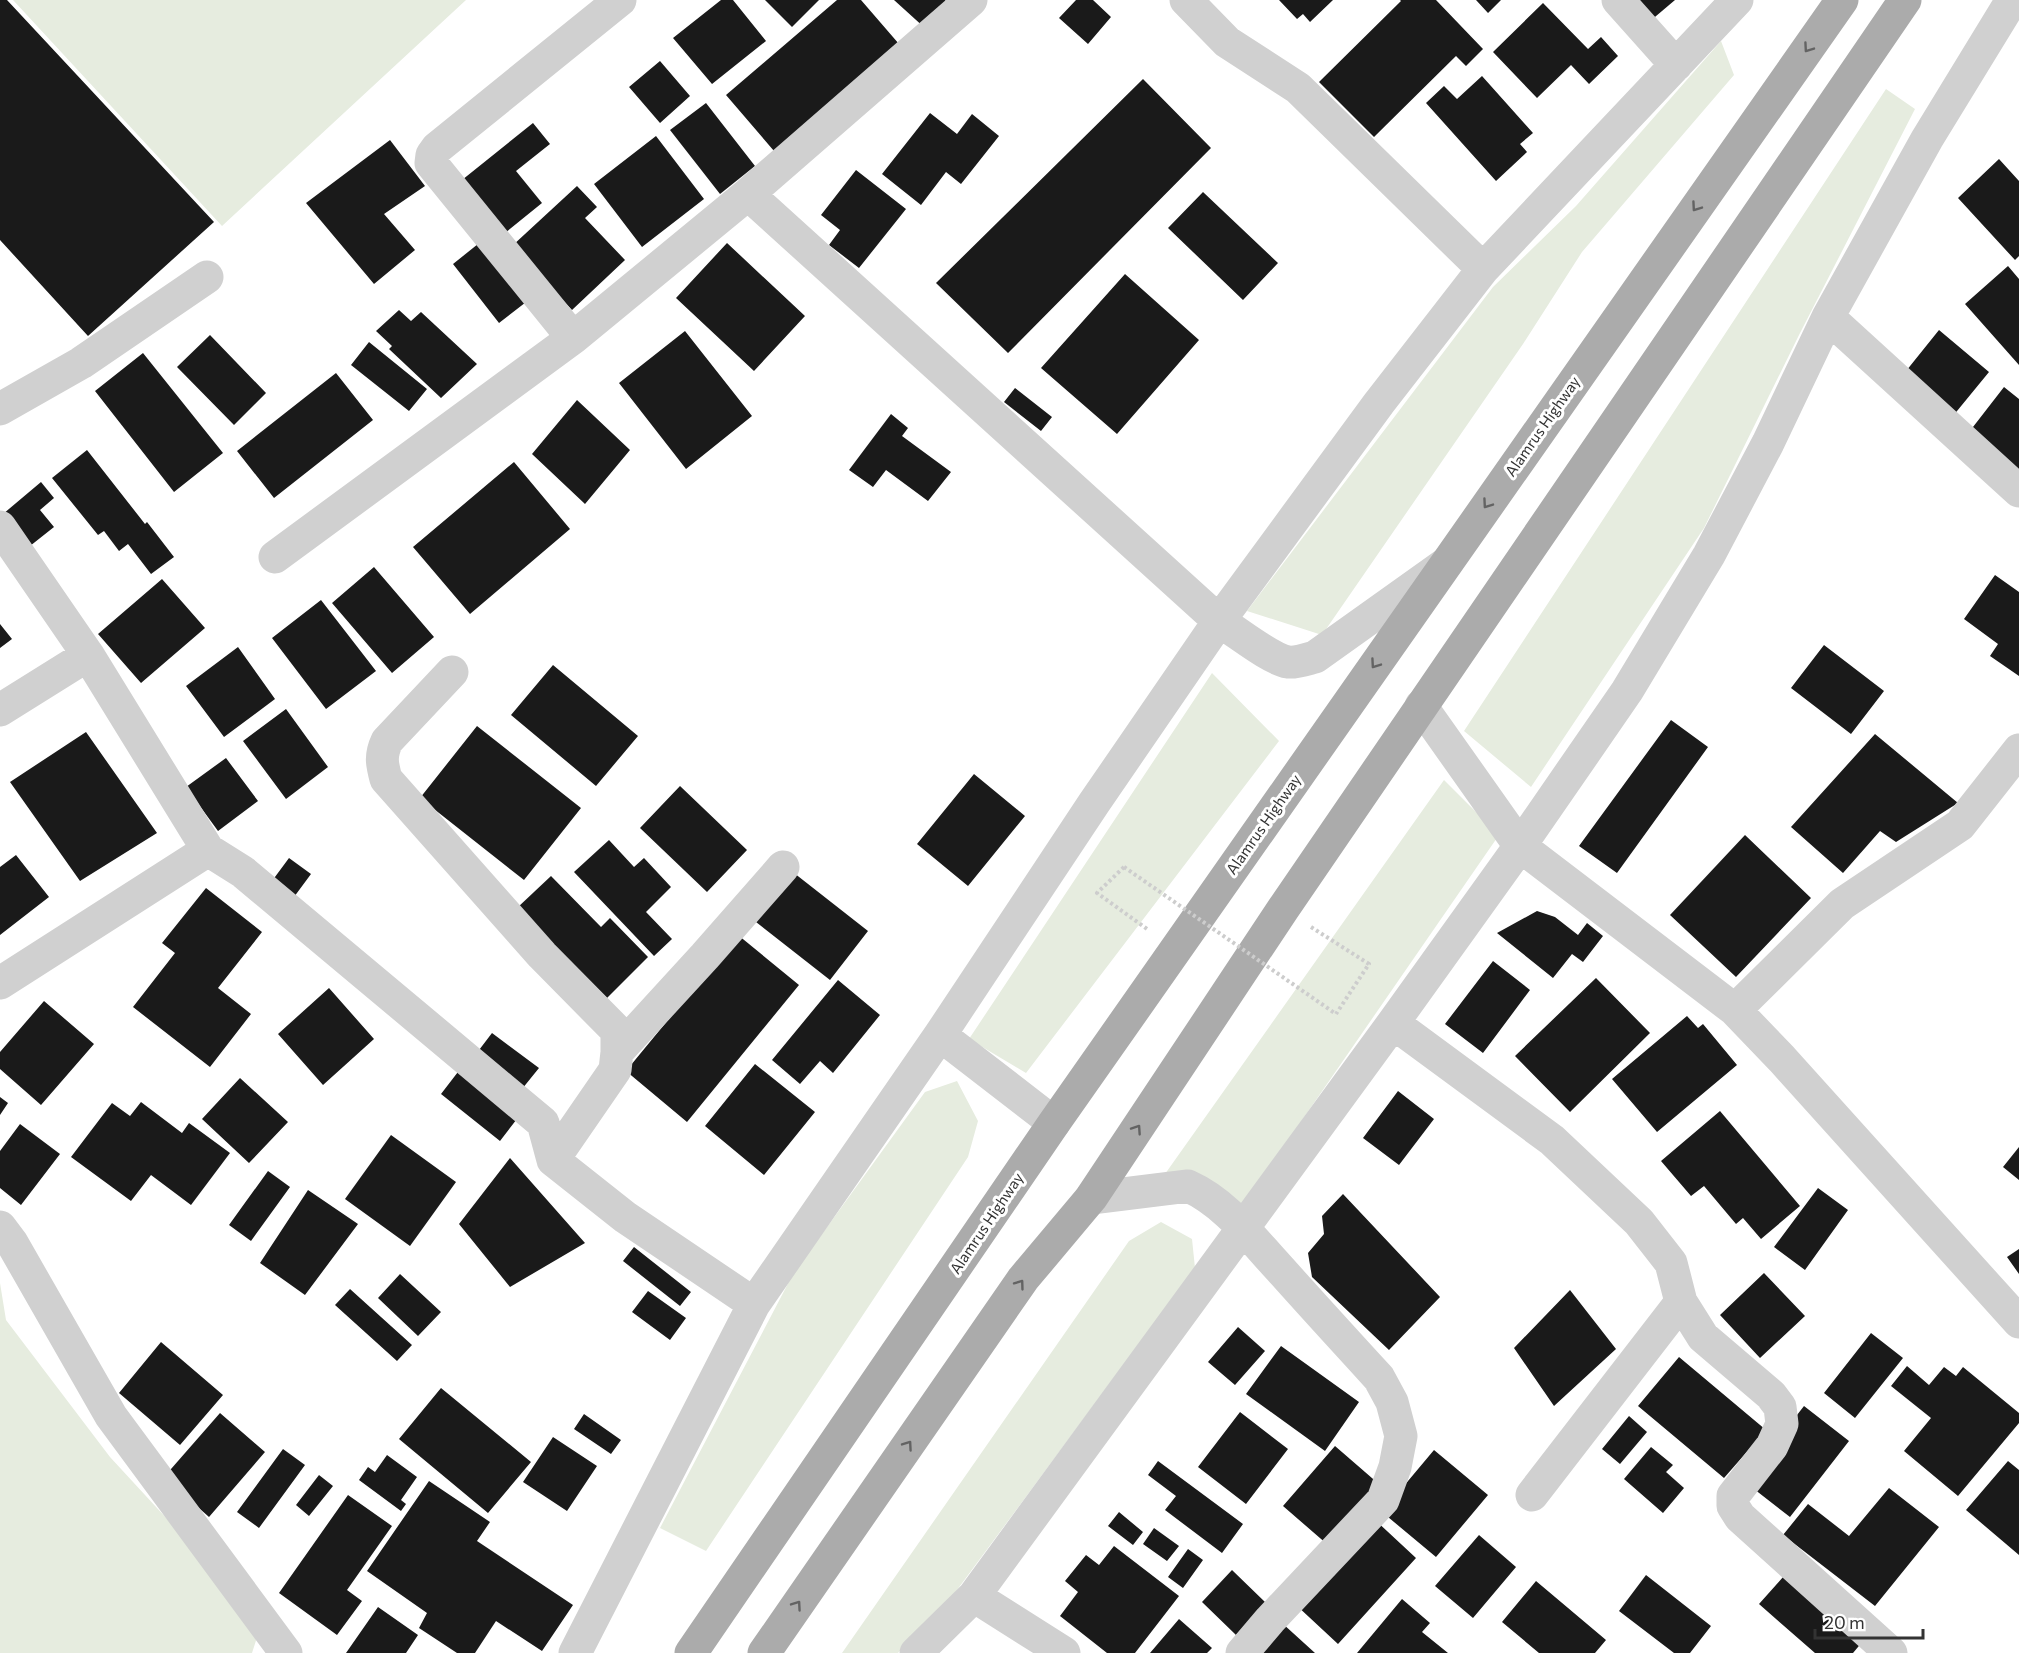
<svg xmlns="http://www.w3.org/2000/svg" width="2019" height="1653" viewBox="0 0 2019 1653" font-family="Commissioner,sans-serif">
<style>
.green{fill:#e6ecdf}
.building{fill:#1a1a1a}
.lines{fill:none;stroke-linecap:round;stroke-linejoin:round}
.path{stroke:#cdcdcd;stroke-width:4;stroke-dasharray:3 3;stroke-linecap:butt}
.minor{stroke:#d0d0d0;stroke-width:33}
.major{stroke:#ababab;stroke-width:33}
.path-bridge{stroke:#cdcdcd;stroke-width:4;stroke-dasharray:3 3;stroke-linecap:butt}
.oneway{stroke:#636363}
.labels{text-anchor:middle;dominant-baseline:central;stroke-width:6;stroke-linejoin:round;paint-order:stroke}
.street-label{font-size:15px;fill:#333;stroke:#fff}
</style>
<rect width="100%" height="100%" fill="#fff"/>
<path class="green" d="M13 0H466L222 226Z
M1721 41 1734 75 1582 252 1523 344 1322 635 1247 611 1493 287 1576 206Z
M1886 89 1915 109 1799 335 1704 528 1531 787 1464 731Z
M1212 673 1279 741 1026 1073 969 1039Z
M1444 780 1499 835 1242 1207 1165 1174Z
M957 1081 978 1121 968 1157 706 1551 660 1528 793 1274 925 1092Z
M1161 1222 1192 1239 1195 1268 954 1594 898 1653H842L1129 1241Z
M0 1283 6 1320 110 1457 262 1622 252 1653H0Z"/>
<path class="building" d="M0 0H7L214 222 88 336 0 240Z
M721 0H733L766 41 712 84 673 38Z
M765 0H819L792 27Z
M837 0H861L899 44 774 151 726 95Z
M894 0H945L949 4 926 29Z
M1076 0H1093L1111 17 1088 44 1059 18Z
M1279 0H1333L1310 22 1303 14 1297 19Z
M1400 0H1436L1483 49 1466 66 1456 56 1374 137 1319 82 1401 1Z
M1476 0H1501L1488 13Z
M1631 0H1675L1649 22Z
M1543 3 1588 49 1601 37 1618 56 1589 84 1571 65 1537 98 1493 52Z
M660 61 690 96 660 123 629 87Z
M1482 76 1533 133 1520 144 1527 152 1496 181 1426 103 1444 86 1457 99Z
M1143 79 1211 148 1008 353 936 283Z
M706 103 755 166 720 194 670 130Z
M930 113 957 134 972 114 999 136 961 184 946 172 921 205 882 174Z
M533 123 550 144 516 171 542 203 505 233 462 180Z
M656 136 704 199 642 247 594 184Z
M390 140 425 186 384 214 415 250 374 284 306 203Z
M1999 159 2019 181V256L2015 260 1958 198Z
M856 170 906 209 859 268 829 245 840 230 821 215Z
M577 186 597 207 585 218 625 260 572 310 512 246Z
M1203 192 1278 263 1243 300 1168 228Z
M483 240 530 299 499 323 453 264Z
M727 243 805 316 754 371 676 298Z
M2008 266 2019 279V365L1965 304Z
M1125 274 1199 340 1117 434 1041 368Z
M399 310 411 321 421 312 477 364 441 398 389 349 392 346 376 331Z
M1939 330 1989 372 1948 422 1898 381Z
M685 331 752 416 686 469 619 383Z
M210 335 266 393 234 425 177 367Z
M369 342 427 389 409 411 351 365Z
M143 353 223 453 174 492 95 391Z
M336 373 373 420 274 498 237 451Z
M2004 387 2019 399V479L1966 436Z
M1015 388 1052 417 1041 431 1004 402Z
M577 400 630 450 585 504 532 454Z
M891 414 908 428 902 436 951 472 928 501 886 470 873 487 849 470Z
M87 450 145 524 147 522 174 557 151 574 128 544 119 551 104 531 98 535 52 478Z
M514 462 570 529 470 614 413 547Z
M41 482 54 498 40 510 54 527 30 546 3 514Z
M374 567 434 637 392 673 332 603Z
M1995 575 2019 592V676L1990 656 1998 644 1964 619Z
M162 579 205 628 141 683 98 634Z
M321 600 376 671 326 709 272 638Z
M0 624 12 639 0 648Z
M1824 645 1884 691 1851 734 1791 688Z
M238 647 275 699 224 737 186 686Z
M553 665 638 736 596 786 511 715Z
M286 709 328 767 286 799 243 741Z
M1671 720 1708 747 1617 873 1579 846Z
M477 726 581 808 524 880 420 798Z
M86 732 157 833 80 881 10 782Z
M1875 734 1958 803 1896 842 1880 831 1843 873 1791 827Z
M226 758 258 801 218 831 186 787Z
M974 774 1025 816 968 886 917 844Z
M680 786 747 850 707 892 640 828Z
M1745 835 1811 898 1736 977 1670 915Z
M609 840 634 867 644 858 671 887 646 912 672 939 654 956 574 872Z
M16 855 49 897 0 935V867Z
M289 858 311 874 294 897 272 881Z
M794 873 868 931 830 980 756 922Z
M551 876 601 927 610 918 648 957 607 998 517 908Z
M206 888 262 932 218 988 251 1014 210 1067 133 1007 175 953 162 943Z
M1537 911 1555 917 1578 935 1587 923 1603 936 1583 962 1572 954 1553 978 1497 933Z
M738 935 799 985 687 1122 626 1071Z
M1493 961 1530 990 1483 1053 1445 1024Z
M1596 978 1650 1033 1570 1112 1515 1056Z
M838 980 880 1015 833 1073 820 1061 800 1084 772 1060Z
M329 988 374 1039 323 1085 278 1034Z
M44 1001 94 1044 41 1105 0 1069V1052Z
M1687 1016 1698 1028 1703 1024 1737 1065 1657 1132 1612 1079Z
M492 1033 539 1068 522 1089 476 1054Z
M755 1064 815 1112 764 1175 705 1126Z
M461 1068 520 1115 500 1141 441 1094Z
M240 1078 288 1122 249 1163 202 1119Z
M1398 1091 1434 1119 1399 1165 1363 1138Z
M0 1097 8 1103 0 1115Z
M141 1102 182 1133 189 1123 230 1153 191 1205 151 1175 131 1201 71 1157 112 1103 130 1116Z
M1720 1111 1800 1206 1761 1239 1743 1218 1736 1224 1704 1186 1691 1196 1661 1161Z
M20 1124 60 1154 21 1205 0 1188V1151Z
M391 1135 456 1182 410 1246 345 1199Z
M2019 1147V1180L2003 1167Z
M510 1158 585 1243 510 1287 459 1224Z
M268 1171 290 1187 251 1241 229 1225Z
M1818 1188 1848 1210 1805 1270 1774 1247Z
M308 1190 358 1224 305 1295 260 1263Z
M1343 1194 1440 1297 1389 1350 1312 1277 1308 1253 1324 1234 1322 1216Z
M634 1247 691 1292 680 1306 623 1261Z
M2019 1249V1274L2007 1257Z
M1764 1273 1805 1316 1760 1358 1720 1315Z
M400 1274 441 1312 418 1336 378 1298Z
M350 1289 412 1345 397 1361 335 1305Z
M1570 1290 1616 1349 1554 1406 1514 1348Z
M648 1291 686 1318 670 1340 632 1312Z
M1238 1327 1265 1351 1235 1385 1208 1362Z
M1871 1333 1903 1358 1855 1418 1824 1393Z
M161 1342 223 1395 180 1445 119 1393Z
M1281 1346 1359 1402 1325 1451 1246 1394Z
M1679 1357 1766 1430 1724 1478 1638 1406Z
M1907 1366 1929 1385 1944 1367 1956 1376 1963 1367 2019 1413V1423L1958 1496 1904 1451 1931 1418 1891 1386Z
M441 1388 531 1462 488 1513 399 1439Z
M1804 1406 1849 1441 1790 1517 1745 1482Z
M1240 1412 1288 1449 1246 1504 1198 1467Z
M220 1413 265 1452 209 1517 164 1477Z
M584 1414 621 1440 611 1454 574 1429Z
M1629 1416 1647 1432 1620 1464 1602 1449Z
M553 1437 597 1466 567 1511 523 1482Z
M1335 1446 1380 1485 1328 1545 1283 1506Z
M1651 1447 1673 1465 1666 1472 1684 1488 1663 1513 1624 1479Z
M283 1449 305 1465 259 1528 237 1512Z
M1434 1450 1488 1495 1436 1557 1382 1512Z
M387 1455 417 1477 401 1500 406 1504 401 1511 359 1480 368 1467 375 1472Z
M1158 1461 1243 1524 1222 1553 1165 1510 1176 1496 1148 1475Z
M2008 1461 2019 1470V1555L1966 1510Z
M319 1475 333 1486 309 1516 296 1505Z
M429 1481 490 1522 477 1541 573 1605 542 1651 496 1621 475 1653H457L419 1628 427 1613 367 1571Z
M1889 1488 1939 1527 1875 1606 1783 1535 1808 1504 1849 1536Z
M348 1495 392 1526 347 1590 362 1601 337 1635 279 1593Z
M1119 1512 1143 1532 1133 1545 1108 1526Z
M1373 1518 1416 1558 1338 1644 1295 1604Z
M1154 1528 1179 1546 1167 1561 1143 1544Z
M1479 1535 1516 1567 1473 1618 1435 1586Z
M1114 1546 1179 1596 1135 1653H1107L1060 1616 1078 1592 1065 1581 1086 1555 1099 1565Z
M1188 1549 1203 1560 1183 1588 1168 1577Z
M1791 1568 1863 1641 1853 1653H1815L1759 1604Z
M1232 1570 1266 1603 1236 1635 1202 1602Z
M1646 1575 1711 1626 1690 1653H1674L1619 1611Z
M1536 1581 1606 1640 1595 1653H1539L1502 1622Z
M1402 1599 1430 1623 1422 1632 1448 1653H1357Z
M378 1607 418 1635 406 1653H346Z
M1179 1619 1212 1648 1207 1653H1150Z
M1282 1623 1315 1653H1255Z"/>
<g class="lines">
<path class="path" d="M1124 867 1097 893 1147 929
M1311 927 1369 964 1336 1014"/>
<path class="minor" d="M1186 0 1227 42 1298 88 1483 269
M1618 0 1676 65
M748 194 1219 621C1236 631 1270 659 1288 662 1297 663 1307 659 1315 657L1444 565
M1828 317 2019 491
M573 338 431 163 432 155 437 148 620 0
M0 409 81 363 207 277
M0 527 88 655
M275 557 573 338 748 194 971 0
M452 672 387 741C380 756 382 764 386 779L542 955 617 1031V1052L615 1070 553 1160 625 1217 754 1304
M1421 706 1520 846 1735 1010 1782 1059 2019 1322
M0 710 88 655 208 850
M0 983 208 850 243 872 543 1123 553 1160
M1735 1010 1842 904 1960 825 2019 750
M1393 1023 1552 1140 1639 1222 1671 1263 1681 1302 1703 1337 1771 1395 1780 1407 1782 1424 1772 1446 1733 1496V1506L1740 1517 1891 1653
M940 1035 1054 1123
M617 1052 705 956 783 867
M1091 1198 1188 1186C1226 1203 1252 1239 1280 1269 1313 1306 1346 1342 1379 1378L1392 1402 1401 1436 1395 1467 1383 1500 1270 1620 1242 1653
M0 1227 12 1243 111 1416 286 1653
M1532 1495 1681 1302
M974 1596 1064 1653
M575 1653 754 1304 940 1035 1094 803 1219 621 1379 403 1483 269 1737 0
M916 1653 974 1596 1393 1023 1520 846 1627 691 1709 555 1768 443 1828 317 1927 139 2012 0"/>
<path class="major" d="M691 1653 1054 1123 1842 0
M764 1653 1023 1279 1091 1198 1283 909 1905 0"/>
<path class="path-bridge" d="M1124 867 1336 1014"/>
</g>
<defs><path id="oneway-chevron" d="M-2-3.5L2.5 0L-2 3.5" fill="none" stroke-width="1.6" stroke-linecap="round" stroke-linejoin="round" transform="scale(1.5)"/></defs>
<g class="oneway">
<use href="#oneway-chevron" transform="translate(1808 48) rotate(125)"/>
<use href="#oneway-chevron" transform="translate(1696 207) rotate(125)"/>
<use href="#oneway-chevron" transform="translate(1487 504) rotate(125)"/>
<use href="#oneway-chevron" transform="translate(1375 664) rotate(125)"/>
<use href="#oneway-chevron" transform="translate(1137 1129) rotate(-56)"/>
<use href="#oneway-chevron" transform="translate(1020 1284) rotate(-54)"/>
<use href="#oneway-chevron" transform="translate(908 1445) rotate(-55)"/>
<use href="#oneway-chevron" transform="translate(797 1605) rotate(-55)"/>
</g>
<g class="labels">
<g class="street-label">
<text transform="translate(1542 426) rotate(-55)">Alamrus Highway</text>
<text transform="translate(1263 824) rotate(-55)">Alamrus Highway</text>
<text transform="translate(986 1223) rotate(-56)">Alamrus Highway</text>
</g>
</g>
<path d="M1815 1629v9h108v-9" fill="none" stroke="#333333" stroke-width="3"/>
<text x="1824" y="1629" font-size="18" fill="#333333" stroke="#ffffff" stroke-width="4.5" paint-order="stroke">20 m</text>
</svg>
